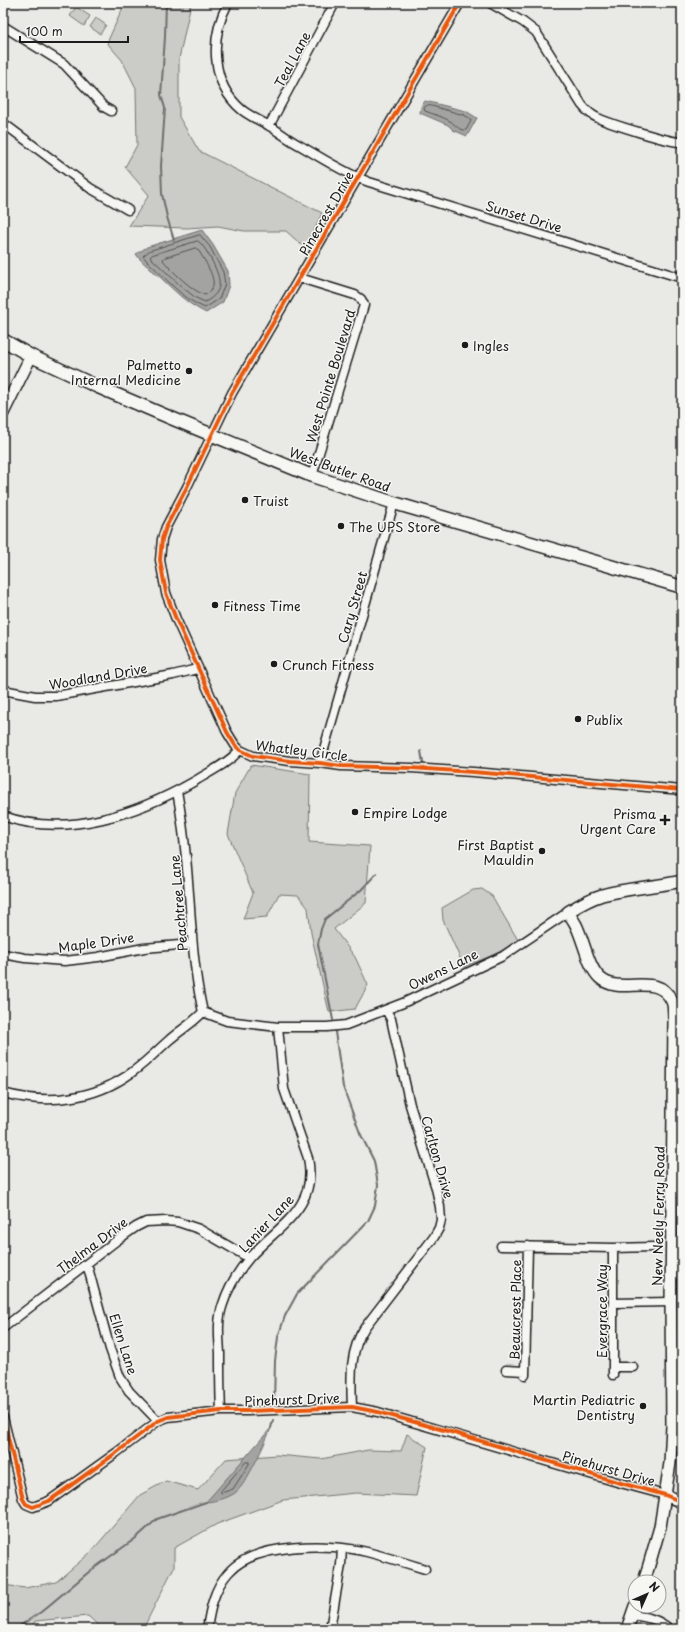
<svg xmlns="http://www.w3.org/2000/svg" width="685" height="1632" viewBox="0 0 685 1632" font-family="'Playpen Sans',sans-serif">
<style>
.green{fill:#cbcbc7;stroke:#747472}
.water{fill:#a3a3a1;stroke:#6d6d6c}
.lines{fill:none;stroke-linecap:round;stroke-linejoin:round}
.shore{stroke:#525251;stroke-width:1}
.stream{stroke:#6d6d6c;stroke-width:2}
.street-casing{stroke:#1c1c1c;stroke-width:11}
.secondary-casing{stroke:#1c1c1c;stroke-width:14}
.primary-casing{stroke:#1c1c1c;stroke-width:15}
.street{stroke:#f6f6f2;stroke-width:8}
.secondary{stroke:#f6f6f2;stroke-width:11}
.primary{stroke:#f6f6f2;stroke-width:12}
.cycleway-casing{stroke:#f6f6f2;stroke-width:6}
.cycleway{stroke:#e8590c;stroke-width:4}
.poi-dot{fill:#1c1c1c;stroke:#f6f6f2;stroke-width:1.5}
.labels{text-anchor:middle;dominant-baseline:central;stroke-width:3;stroke-linejoin:round;paint-order:stroke}
.street-label{font-size:13px;fill:#1c1c1c;stroke:#f6f6f2}
.poi-label{font-size:13px;fill:#1c1c1c;stroke:#f6f6f2;text-anchor:start}
</style>
<rect width="100%" height="100%" fill="#e9e9e5"/>
<filter id="ink" filterUnits="userSpaceOnUse"><feTurbulence type="fractalNoise" baseFrequency=".025" numOctaves="2"/><feDisplacementMap in="SourceGraphic" scale="8" xChannelSelector="R" yChannelSelector="G"/><feConvolveMatrix kernelMatrix="1 2 1 2 8 2 1 2 1" color-interpolation-filters="sRGB"/></filter>
<g filter="url(#ink)">
<path class="green" d="M125 3H191L179 59V117L199 151 322 213 306 249 286 231H244L218 226 187 228 129 226 149 195 125 167 137 145 136 88 122 60 107 43Z
M76 7 90 16 84 26 70 16Z
M96 18 106 25 100 34 90 27Z
M251 765 310 774 309 842 370 846 366 903 334 929 355 957 368 985 355 1009 329 1012 311 933 308 908 298 895 279 894 267 917 243 919 253 893 228 834 235 793Z
M482 889 492 896 518 940 498 953 464 967 443 920 442 908 473 890Z
M407 1434 427 1447 416 1496 356 1493 283 1500 217 1524 174 1548V1567L143 1629H102L88 1616 35 1621 31 1629H3V1621L8 1615 3 1611V1585L25 1588 56 1582 91 1552 140 1495 166 1481 198 1490 226 1459 277 1455 321 1459 368 1450 401 1451Z"/>
<path class="water" d="M425 101 466 111 477 118 467 136 453 130 448 125 420 113 421 107Z
M202 230 213 245 228 271 229 285 223 302 206 313C186 303 177 293 161 278 152 270 143 264 136 254L147 247Z
M271 1428C265 1443 247 1484 235 1493 226 1499 216 1501 206 1502Z"/>
<g class="lines">
<path class="shore" d="M428 105 464 115 471 119V121L466 130C459 131 456 125 450 121 443 117 433 114 425 111L424 108Z
M200 235 210 247 223 272 225 284 219 299 205 308C182 299 165 277 147 261L143 256 149 251Z
M198 241C204 245 207 253 211 259 220 277 226 291 205 302L196 298 182 287 150 257 152 255Z
M196 248C200 251 202 257 205 261 211 273 220 287 205 295 192 291 172 271 163 260L164 258Z
M246 1462H249V1464L233 1489 221 1493V1491Z"/>
<path class="stream" d="M166 3 165 37 161 95 165 108 161 166 162 194 167 217 174 240
M421 751 423 763
M333 1020 318 944 321 929 325 919 361 890 377 873
M274 1403 275 1361 278 1337 285 1316 297 1294 368 1221 375 1206 378 1185 374 1161 360 1133 343 1087 335 1032
M271 1428 273 1420
M15 1629 41 1612 90 1571 136 1538 157 1519 206 1502"/>
<g class="street-casing">
<path id="street" d="M228 3C210 37 210 83 242 110 250 116 258 120 268 125 278 131 288 139 299 145 322 158 344 173 369 182L682 278
M460 3 232 393 187 487 166 527 162 539 160 560 166 593 176 619 227 732 235 745 240 750 253 756 290 761 320 763 341 766 411 768 473 772 682 790
M490 3 523 22 536 32 582 105C586 110 590 114 596 117 607 123 671 143 682 142
M3 26 64 64 104 107 111 111
M3 123 90 188 128 210
M269 126 335 3
M300 278 355 295 361 299 364 305 312 476
M3 690 35 696H56L173 675 197 669
M320 763 394 503
M177 791C185 834 188 878 191 922 193 952 196 982 203 1012
M3 816C67 839 139 813 195 781 211 771 227 764 240 750
M3 954 25 958 65 961 98 957 144 948 192 944
M203 1012 227 1021 278 1027H327L346 1025 403 1003 503 956 568 912
M3 1093C47 1105 94 1100 131 1073 144 1064 156 1052 168 1041 179 1031 193 1023 203 1012
M501 1246 613 1248 653 1247
M613 1248V1375
M87 1264 110 1349 120 1377 129 1391 158 1421
M613 1303 671 1302
M3 1328 116 1241 136 1227 146 1222 166 1221 178 1222 199 1229 249 1258
M613 1367H633
M506 1370 525 1371
M525 1375 528 1246
M352 1407C351 1379 349 1351 365 1327L434 1237 439 1228 441 1220 440 1207 436 1188 410 1105 391 1019 386 1010
M221 1411C220 1391 220 1372 220 1353 219 1337 217 1320 223 1304 228 1288 239 1270 250 1257 279 1225 318 1208 308 1158L284 1089 278 1027
M3 1417 23 1499 26 1504 33 1507 49 1501 116 1453 158 1421 168 1417 221 1411H248L352 1407 378 1412 617 1482 665 1495
M632 1615C646 1617 659 1619 669 1629
M207 1629C210 1609 214 1589 228 1573 254 1542 330 1543 367 1552 386 1557 406 1563 425 1569
M330 1629 341 1565 342 1548"/>
</g>
<g class="secondary-casing">
<path id="secondary" d="M3 413 31 356
M665 1495 682 1502
M644 1582 660 1527 670 1463 672 1426 671 1302 674 1020C674 1014 674 1006 672 1001 657 970 621 997 600 978 588 967 584 941 576 925 574 921 571 917 568 912 579 905 589 899 602 895 628 888 655 887 682 881
M627 1629 635 1606"/>
</g>
<g class="primary-casing">
<path id="primary" d="M3 340 31 356 96 386 171 418 312 476 394 503 682 587"/>
</g>
<use href="#street" class="street"/>
<use href="#secondary" class="secondary"/>
<use href="#primary" class="primary"/>
<g class="cycleway-casing">
<path id="cycleway" d="M460 3 232 393 187 487 166 527 162 539 160 560 166 593 176 619 227 732 235 745 240 750 253 756 290 761 320 763 341 766 411 768 473 772 682 790
M3 1417 23 1499 26 1504 33 1507 49 1501 116 1453 158 1421 168 1417 221 1411H248L352 1407 378 1412 451 1432 617 1482 665 1495 682 1502"/>
</g>
<use href="#cycleway" class="cycleway"/>
</g>
</g>
<g class="poi-dot">
<circle cx="465" cy="345" r="4"/>
<circle cx="189" cy="371" r="4"/>
<circle cx="245" cy="500" r="4"/>
<circle cx="341" cy="526" r="4"/>
<circle cx="215" cy="605" r="4"/>
<circle cx="274" cy="664" r="4"/>
<circle cx="578" cy="719" r="4"/>
<circle cx="355" cy="812" r="4"/>
<path d="M663 814h4v4h4v4h-4v4h-4v-4h-4v-4h4z"/>
<circle cx="542" cy="851" r="4"/>
<circle cx="643" cy="1406" r="4"/>
</g>
<g class="labels">
<g class="street-label">
<text transform="translate(292 59) rotate(-62)">Teal Lane</text>
<text transform="translate(326 213) rotate(-60)">Pinecrest Drive</text>
<text transform="translate(524 216) rotate(17)">Sunset Drive</text>
<text transform="translate(330 376) rotate(-73)">West Pointe Boulevard</text>
<text transform="translate(340 469) rotate(20)">West Butler Road</text>
<text transform="translate(352 607) rotate(-74)">Cary Street</text>
<text transform="translate(98 676) rotate(-10)">Woodland Drive</text>
<text transform="translate(302 750) rotate(7)">Whatley Circle</text>
<text transform="translate(178 903) rotate(-95)">Peachtree Lane</text>
<text transform="translate(96 942) rotate(-8)">Maple Drive</text>
<text transform="translate(443 969) rotate(-26)">Owens Lane</text>
<text transform="translate(438 1157) rotate(74)">Carlton Drive</text>
<text transform="translate(658 1216) rotate(-89)">New Neely Ferry Road</text>
<text transform="translate(266 1223) rotate(-47)">Lanier Lane</text>
<text transform="translate(92 1245) rotate(-37)">Thelma Drive</text>
<text transform="translate(515 1310) rotate(-89)">Beaucrest Place</text>
<text transform="translate(601 1311) rotate(-90)">Evergrace Way</text>
<text transform="translate(124 1344) rotate(72)">Ellen Lane</text>
<text transform="translate(292 1399) rotate(-2)">Pinehurst Drive</text>
<text transform="translate(609 1468) rotate(16)">Pinehurst Drive</text>
</g>
<g class="poi-label">
<text x="473" y="345">Ingles</text>
<text x="181" y="364" text-anchor="end">Palmetto<tspan x="181" dy="15">Internal Medicine</tspan></text>
<text x="253" y="500">Truist</text>
<text x="349" y="526">The UPS Store</text>
<text x="223" y="605">Fitness Time</text>
<text x="282" y="664">Crunch Fitness</text>
<text x="586" y="719">Publix</text>
<text x="363" y="812">Empire Lodge</text>
<text x="656" y="813" text-anchor="end">Prisma<tspan x="656" dy="15">Urgent Care</tspan></text>
<text x="534" y="844" text-anchor="end">First Baptist<tspan x="534" dy="15">Mauldin</tspan></text>
<text x="635" y="1399" text-anchor="end">Martin Pediatric<tspan x="635" dy="15">Dentistry</tspan></text>
</g>
</g>
<rect width="685" height="1632" fill="none" stroke="#f6f6f2" stroke-width="16"/>
<rect x="8" y="8" width="669" height="1616" fill="none" stroke="#1c1c1c" stroke-width="1.5" filter="url(#ink)"/>
<g transform="translate(647 1594) rotate(45)"><circle r="19" fill="#f6f6f2" stroke="#9f9f9c"/>
<path d="M0-3L7 15L0 10L-7 15Z" fill="#1c1c1c"/>
<text y="-6" font-size="11" font-weight="bold" text-anchor="middle" fill="#1c1c1c">N</text>
</g>
<path d="M20 36v6h108v-6" fill="none" stroke="#1c1c1c" stroke-width="2"/>
<text x="26" y="36" font-size="12" fill="#1c1c1c" stroke="#f6f6f2" stroke-width="3" paint-order="stroke">100 m</text>
</svg>
